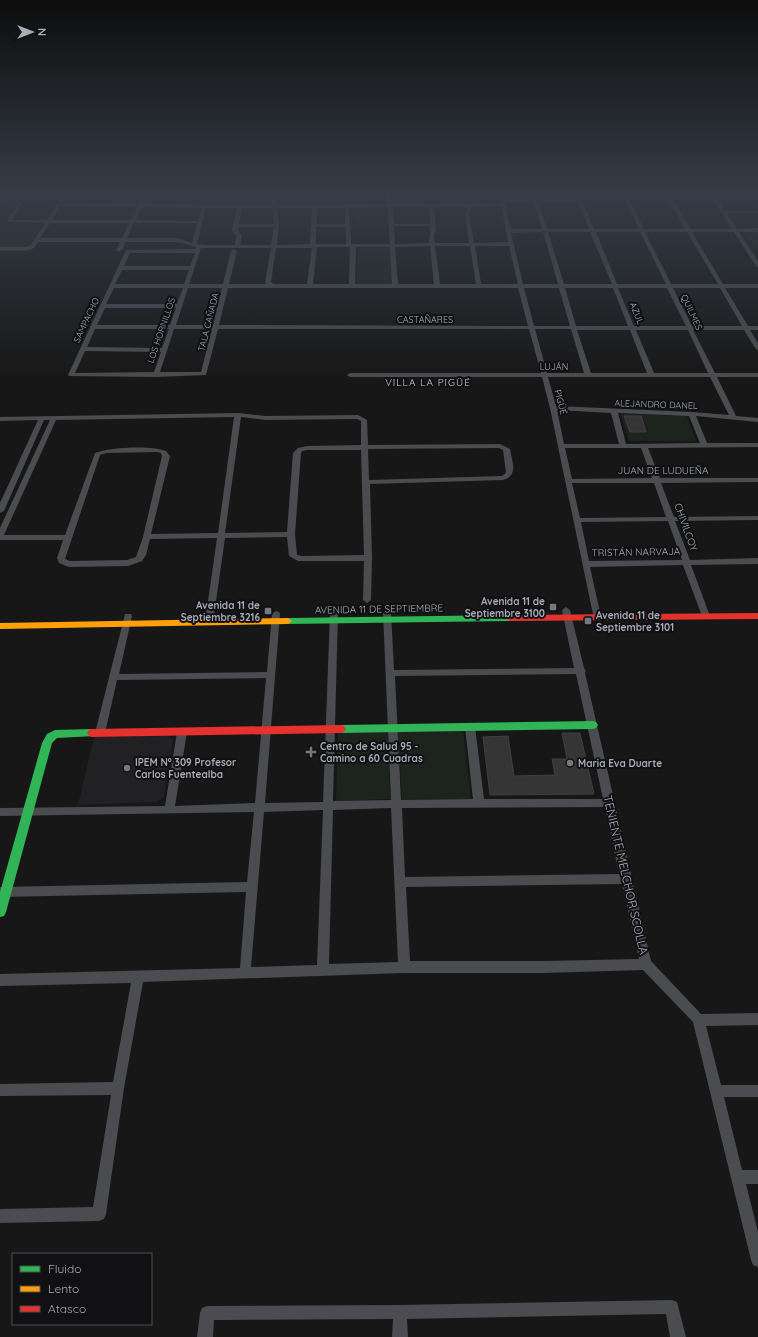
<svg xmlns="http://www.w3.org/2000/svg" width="758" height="1337" viewBox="0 0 758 1337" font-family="Quicksand,sans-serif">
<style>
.built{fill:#212123}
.green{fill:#1d241e}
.building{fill:#353536;stroke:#3f4043}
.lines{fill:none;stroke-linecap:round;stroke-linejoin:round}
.street{fill:#4b4c50;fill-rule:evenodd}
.fast{fill:#30b455;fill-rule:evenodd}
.slow{fill:#ff9f0a;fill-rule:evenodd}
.jam{fill:#e5322d;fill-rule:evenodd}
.poi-dot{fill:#757880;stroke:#111113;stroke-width:1.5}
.labels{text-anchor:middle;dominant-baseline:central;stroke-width:4;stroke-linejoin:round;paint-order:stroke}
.far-street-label{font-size:9px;fill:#a8adb8;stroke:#111113}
.far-quarter-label{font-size:10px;letter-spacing:1px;fill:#c9ccd4;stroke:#111113}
.street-label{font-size:10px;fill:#a8adb8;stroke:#111113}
.poi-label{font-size:10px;font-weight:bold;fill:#a8adb8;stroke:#111113;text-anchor:start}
.near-street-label{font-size:12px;fill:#a8adb8;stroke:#111113}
</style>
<rect width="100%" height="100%" fill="#171717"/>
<path class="built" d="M168 736 173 740 164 797 157 802 78 805 94 737Z"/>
<path class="green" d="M5 193H25L6 223H42L32 247 0 248V199Z
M354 207H386L387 227H355Z
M744 232H758V249H755Z
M358 247H392V284H356Z
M621 414 687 416 696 441H629Z
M398 731H463L471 799 402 800Z
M338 733H388L390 799 336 801Z"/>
<path class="building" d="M624 416H641L646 432H630Z
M562 733H580L594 794 490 795 483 737 508 736 514 776 555 775 552 759H567Z"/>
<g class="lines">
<path class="street" d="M25 193H29L12 220H47L64 193H68L62 204H138L144 193H148L143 204 271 205 272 193H276V205L387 204 385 193H389L391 204H500L498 193H502L504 200H577L575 193H579L594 229H639L622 193H626L644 229H685L665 193H669L691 229H732L709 193H758V194H714L725 211H758V213H727L737 229 758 228V232H739L758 261V267L756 266 734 232H692L723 284H758V288H725L748 326H758V330H750L758 343V350L755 348 744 330H693L715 373H758V377H717L736 416 758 418V422L696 416 707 443H758V447L648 448 660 478H758V482L661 483 674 517 758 516V520L675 521 690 560 758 558V564L691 565 710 616 706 619 702 616 683 565 590 567 601 617 597 620 594 619 550 408 542 377H350L347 375 350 373H541L529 329H218L206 375 156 377 69 376 68 375 126 250 196 249V247L178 242H126L122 250 119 252 116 250 120 242H38L34 248 26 251H0V247H26L30 246 45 223 10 222 7 220ZM504 202H534L542 229H511ZM539 202H578L589 229H547ZM60 206 137 207 131 220H52ZM501 206 508 242 474 243 469 214 471 211V207ZM142 207 201 208 198 221 136 220ZM387 207 390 244H351L349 208ZM392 207H429L430 224H394ZM434 207H466L467 211 465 214 469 243H435L434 235 436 231ZM206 208H237L232 230 236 236 235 245H206L197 244ZM242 208H272L274 224H239ZM277 208H312L310 244 277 245 279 225ZM317 208H345V224H317ZM50 223H129L122 238H40ZM134 223H197L192 243 178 238H127ZM394 226H430C431 232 429 237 429 243L395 244ZM238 227H274L271 245H240L242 236 238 230ZM316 227H346V244H316ZM543 232 558 284H523L511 233ZM548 232H590L612 284H564ZM596 232H640L666 284H617ZM645 232H687L718 284H671ZM430 246 434 284H398L395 247ZM435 246H470L476 284H440ZM475 246H509L518 284H481ZM317 247H350L349 284H313ZM356 247H390L392 284H355ZM201 248H271L265 283 266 284H229L237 251 234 249 231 251 223 284H189ZM276 248H312L307 284H274L271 282ZM130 253H195L190 266H124ZM122 270H189L184 284H115ZM114 288H183L177 304H106ZM188 288H222L213 325H176ZM228 288H518L528 326 219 325ZM524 288H559L570 326H534ZM565 288H613L628 326H576ZM618 288H667L686 326H634ZM673 288H720L742 326H692ZM105 308H176L170 325H97ZM95 329H169L162 348 87 347ZM174 329H212L201 372H160ZM535 329H571L584 373H547ZM577 330H630L647 373H591ZM636 330H688L708 373H654ZM85 351 161 352 154 372 75 373ZM548 377H710L729 415 692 412 556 406ZM557 410 611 413 619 444H564ZM618 413 689 416 700 443 626 444ZM565 448H641L652 478 572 479ZM572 483H654L666 517 580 518ZM668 521 682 560 589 561 581 522Z
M238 413 266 416 358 415 367 420 368 445 500 444 510 449C512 462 519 475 503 480L370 484 372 558 371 600 367 603 363 600 364 561H298L289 556 287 537 225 538 214 615 210 618 206 615 217 538 150 539 146 555 142 561 128 566 69 567 59 563 57 558 63 540H0V528L50 420H44L4 511 0 513V503L38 420 0 421V417ZM234 417 218 533 151 534 170 456 166 451C151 445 110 447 95 453L65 535H4L56 420ZM241 417 266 420 357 419 361 421V445L307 446 298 448 293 453 287 532 225 533ZM499 448 503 450 506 473 502 476 369 480 368 449ZM307 450H361L364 555 302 556 297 555 295 534 301 453 302 451ZM157 452 161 453 162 456 143 537 136 557 127 560 70 561 65 559 100 455 106 453Z
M566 607 570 610 584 668 586 671 585 673 651 961 701 1014 758 1013V1025L706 1026 721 1085H758V1097H724L742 1170H758V1184H746L758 1232V1267L753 1265 751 1260 693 1022 643 970 544 973H404L143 982 124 1088 106 1214 104 1219 99 1221 0 1223V1209L93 1207 111 1095 0 1096V1084L113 1082 131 983 0 986V974L240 968 246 892 0 897V887L247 882 254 812 0 816V808L165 806 177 732 179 729H185L187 732 175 806 255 803 266 678 117 680 105 733 103 736H97L95 733 125 614H131L132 616 119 674 267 672 272 614 276 611 279 612 280 614 265 803 323 802 330 613 331 611 334 610 338 613 333 801 391 800 383 612 384 610H390L391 612 394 670 574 668 562 610ZM576 674 603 799H484L475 727 473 724H467L465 727 473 799 401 800 395 676ZM605 807 619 874 405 877 402 808ZM391 808 398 962 329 964 333 810ZM323 810 317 965 251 967 264 812ZM622 884 639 959 544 961H410L406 887Z
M672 1300 677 1302 686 1337H670L666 1314 407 1319 408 1337H392L393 1319 214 1320 213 1337H197L200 1313 202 1308 207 1306 400 1305Z"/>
<path class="fast" d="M510 615 514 618 510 621 288 624 284 621 288 618Z
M593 721 596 722 598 725 596 728 593 729 341 733 338 732 336 729 338 726 341 725Z
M92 729 95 730 97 733 95 736 57 738 52 743 6 912 4 916 0 917V892L42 743 47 734 55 730Z"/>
<path class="slow" d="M288 618 292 621 288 624 0 629V623Z"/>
<path class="jam" d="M758 613V619L510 621 506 618 510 615Z
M341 725 344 726 346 729 344 732 341 733 92 737 89 736 87 733 89 730 92 729Z"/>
</g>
<linearGradient id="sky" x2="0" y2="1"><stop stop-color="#0d0d0d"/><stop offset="0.51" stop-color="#363c47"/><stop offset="1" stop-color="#363c47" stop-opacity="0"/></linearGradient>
<rect width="758" height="380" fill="url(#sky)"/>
<g class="poi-dot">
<rect x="549" y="603" width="8" height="8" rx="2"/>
<rect x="264" y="607" width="8" height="8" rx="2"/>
<rect x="584" y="617" width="8" height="8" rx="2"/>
<path d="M309 746h4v4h4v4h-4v4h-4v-4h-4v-4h4z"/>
<circle cx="570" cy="763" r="4"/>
<circle cx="127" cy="768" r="4"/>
</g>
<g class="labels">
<g class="far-street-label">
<text transform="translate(692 312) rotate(65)">QUILMES</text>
<text transform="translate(637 313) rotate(68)">AZUL</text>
<text x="425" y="319">CASTAÑARES</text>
<text transform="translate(86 320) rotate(-65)">SAMPACHO</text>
<text transform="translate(208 322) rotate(-76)">TALA CAÑADA</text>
<text transform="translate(161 330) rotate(-71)">LOS HORNILLOS</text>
<text x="554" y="366">LUJÁN</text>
<text transform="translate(561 402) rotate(76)">PIGÜÉ</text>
<text transform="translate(656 404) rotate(2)">ALEJANDRO DANEL</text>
</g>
<g class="far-quarter-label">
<text x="428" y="382">VILLA LA PIGÜÉ</text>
</g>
<g class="street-label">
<text x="663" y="470">JUAN DE LUDUEÑA</text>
<text transform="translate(686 527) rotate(70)">CHIVILCOY</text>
<text transform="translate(636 552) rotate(-1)">TRISTÁN NARVAJA</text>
<text transform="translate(379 609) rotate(-1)">AVENIDA 11 DE SEPTIEMBRE</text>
</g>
<g class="poi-label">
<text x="545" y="601" text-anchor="end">Avenida 11 de<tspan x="545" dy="12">Septiembre 3100</tspan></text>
<text x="260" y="605" text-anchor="end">Avenida 11 de<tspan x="260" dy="12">Septiembre 3216</tspan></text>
<text x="596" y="615">Avenida 11 de<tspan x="596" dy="12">Septiembre 3101</tspan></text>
<text x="320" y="746">Centro de Salud 95 -<tspan x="320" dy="12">Camino a 60 Cuadras</tspan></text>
<text x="135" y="762">IPEM N° 309 Profesor<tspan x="135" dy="12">Carlos Fuentealba</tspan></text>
<text x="578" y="763">Maria Eva Duarte</text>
</g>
<g class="near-street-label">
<text transform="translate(626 875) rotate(77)">TENIENTE MELCHOR SCOLLA</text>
</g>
</g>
<rect x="12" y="1253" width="140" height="72" fill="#111113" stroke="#4d4f55"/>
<rect x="20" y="1266" width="20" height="6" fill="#30b455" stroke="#4d4f55"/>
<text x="48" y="1273" font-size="12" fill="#a8adb8">Fluido</text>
<rect x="20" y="1286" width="20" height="6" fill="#ff9f0a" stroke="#4d4f55"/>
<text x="48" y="1293" font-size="12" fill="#a8adb8">Lento</text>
<rect x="20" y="1306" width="20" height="6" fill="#e5322d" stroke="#4d4f55"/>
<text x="48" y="1313" font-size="12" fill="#a8adb8">Atasco</text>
<g transform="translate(32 32) rotate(90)" stroke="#111113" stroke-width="3" paint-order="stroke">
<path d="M0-3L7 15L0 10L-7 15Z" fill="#a8adb8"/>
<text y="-6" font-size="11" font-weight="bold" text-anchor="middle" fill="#a8adb8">N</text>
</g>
</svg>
